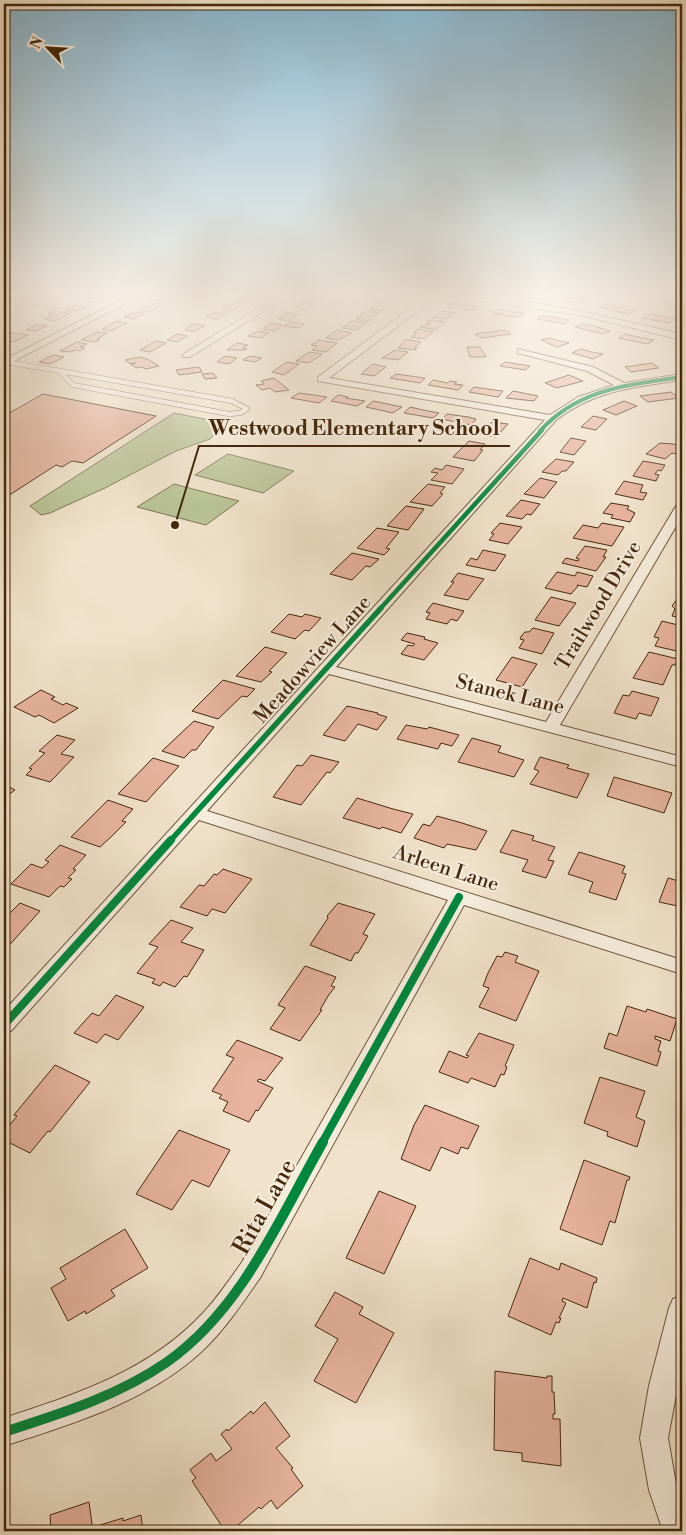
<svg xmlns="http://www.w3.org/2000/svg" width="686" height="1535" viewBox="0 0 686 1535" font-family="'Libre Bodoni',serif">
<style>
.green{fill:#b9c497;stroke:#7e7652}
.building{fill:#e7b39e;stroke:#44280d}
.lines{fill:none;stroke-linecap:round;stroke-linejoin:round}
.lane-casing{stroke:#6f573c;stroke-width:5.5}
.street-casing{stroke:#6f573c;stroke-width:2}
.lane{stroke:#f6eddd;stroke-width:4.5}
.street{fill:#f6eddd;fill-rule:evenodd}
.cycleway-far4-casing{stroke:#f6eddd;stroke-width:5.5}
.cycleway-far3-casing{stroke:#f6eddd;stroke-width:7}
.cycleway-far2-casing{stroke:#f6eddd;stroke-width:9}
.cycleway-far1-casing{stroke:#f6eddd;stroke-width:11}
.cycleway-casing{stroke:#f6eddd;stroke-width:13}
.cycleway-far4{stroke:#00873e;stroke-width:4}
.cycleway-far3{stroke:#00873e;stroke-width:4.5}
.cycleway-far2{stroke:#00873e;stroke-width:5.5}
.cycleway-far1{stroke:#00873e;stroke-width:8}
.cycleway{stroke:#00873e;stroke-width:10}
.labels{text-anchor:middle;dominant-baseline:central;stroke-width:4.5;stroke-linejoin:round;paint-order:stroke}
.street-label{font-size:20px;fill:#44280d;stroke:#f6eddd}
.near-street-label{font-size:24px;fill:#44280d;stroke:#f6eddd}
.leader{fill:none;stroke:#44280d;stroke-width:2}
.callout-dot{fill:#44280d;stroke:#f6eddd;stroke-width:2}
.callout-label{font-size:21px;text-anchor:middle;font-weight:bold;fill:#44280d;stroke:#f6eddd;stroke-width:4.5;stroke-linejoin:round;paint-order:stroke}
</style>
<rect width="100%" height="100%" fill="#f1e3cb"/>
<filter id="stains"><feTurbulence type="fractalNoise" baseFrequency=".004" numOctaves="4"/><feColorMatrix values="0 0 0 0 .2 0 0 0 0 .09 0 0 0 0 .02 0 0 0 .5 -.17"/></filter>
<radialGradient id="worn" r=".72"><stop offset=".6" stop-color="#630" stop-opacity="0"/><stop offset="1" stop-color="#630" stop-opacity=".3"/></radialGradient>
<path class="green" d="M4 299 38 305 4 321Z
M174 413 225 423 210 439 176 451 105 488 50 513 41 515 30 506Z
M228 454 294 471 263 493 195 475Z
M174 484 239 501 206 525 137 507Z"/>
<path class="building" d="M376 293H380L403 296 399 300 372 296Z
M518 293H537L547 294 543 298 516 295Z
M631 293H650L662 296 654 299Z
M169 294 180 295 170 300 160 299Z
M247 294 257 295 244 303 235 301Z
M314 295 323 296 327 297 319 302 308 301Z
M95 296 105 298 95 303 85 301Z
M563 297 589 299V301L585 304 559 300Z
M669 298 680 300 682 307 663 303Z
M304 302 315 304 307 309 295 307Z
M379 302 391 304 381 311 369 309Z
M152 303 162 304 150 312 140 310Z
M232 303 242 304 232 310 222 308Z
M451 303 460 304 478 307 474 310 447 307Z
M607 304 635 311 628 314 600 307Z
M75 305 86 307 75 311 65 310Z
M497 309 513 312 524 313 520 317 512 316 510 317 493 313Z
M55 311 70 314 55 321 45 319 54 315 48 314Z
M367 311 379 313 368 321 356 319Z
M442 311 456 313 445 319 432 318Z
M134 312 144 313 135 319 124 317Z
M215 312 226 314 217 319 206 317Z
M285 313 297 315H298L289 321 278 319Z
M652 314 658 315 676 319 669 323 642 318 645 315Z
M541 316 551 317 569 320 565 324 537 319Z
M430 320 445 322 436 330 420 327 430 323 426 322Z
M116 321 127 323 111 331 102 329Z
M352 321H355L366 323 356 330 342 328Z
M290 322 304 324 299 328 284 326Z
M270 323 274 324 283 325 274 331 263 329Z
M37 324 47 326 36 331 26 330Z
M192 324H195L205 326 195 331 185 330Z
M583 324 594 326 610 331 603 334 575 327Z
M418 329 433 332 424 339 411 337 417 333 414 332Z
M337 330 352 333 338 340 326 338Z
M505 330 511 334 481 338 475 334Z
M258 331 269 333 261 338 248 336Z
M97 332 107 333 97 339H100L95 342 81 340Z
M8 333H18L28 335 14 342 4 340 11 337 4 336Z
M177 334 187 336 177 342 167 340Z
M625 334 628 335 654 340 647 344 619 338Z
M550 338 559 341 569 343 557 347 541 340Z
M406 339 410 340 421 342 414 348H417L415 350 398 348Z
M319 340 337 343 326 352 312 350 317 346 311 345Z
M156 341 166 343 150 352 140 350Z
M77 342 87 344 80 347 85 348 80 351 75 350 71 352 60 351Z
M237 343 248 345 243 348 247 349 244 350H227Z
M467 347H480L486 357H470Z
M581 349 592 352 603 354 593 359 572 353Z
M395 350 408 352 398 360 382 358Z
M309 352 322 354 309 363 296 361Z
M53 355 64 357 50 364 39 362Z
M225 356 237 358 229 364 217 362Z
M250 356 262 358 255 362 243 360Z
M140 357 149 360 159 366 146 369 142 367 136 368 130 364 136 363 131 364 125 360Z
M287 362 299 364 284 375 272 372Z
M505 362 530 366 525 370 500 366Z
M652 363 659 368 631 372 625 367Z
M373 364 386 367 374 376 361 374Z
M199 367 202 372 179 375 176 370Z
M213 373 217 378 205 379 202 374Z
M396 374 425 378 420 383 390 378Z
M569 375 583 381 557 388 545 383Z
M274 378 289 390 275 392 270 388 262 390 256 385 264 384 261 381Z
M433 380 448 383 450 381 457 382 454 384 463 385 458 390 428 385Z
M474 387 494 390 503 391 498 397 469 392Z
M513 391 538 396 534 401 506 398Z
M671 392 679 398 648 402 640 396Z
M299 393 314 395 327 397 319 403 291 398Z
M43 394 156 416 83 463 72 461 62 467 56 465 11 494 4 492V416Z
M338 395 348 397 346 398 365 401 357 406 331 401Z
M373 401 383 403 402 407 393 413 366 407Z
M624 401 637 406 616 415 603 410Z
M410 407 423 410 439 413 433 418 404 413Z
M447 414 468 417 476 419 471 425 442 419Z
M593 416 607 419 596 430 581 427Z
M492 422 508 424 496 437 480 434Z
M571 438 586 441 574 455 560 452Z
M469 441 485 444 480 450H483L475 460 474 461 453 457Z
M660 443 673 444 682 446V449L676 454 672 453 665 459 646 454Z
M556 459 574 462 566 471H562L558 475 542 472Z
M643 461 665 465 661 471 658 470 655 474 659 475 656 481 633 476Z
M446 465 464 469 452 484 431 480 438 473 431 472 435 468 442 470Z
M540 478 557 482 544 498 524 494Z
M624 481 643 485 640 492 647 493 643 500 615 494Z
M428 484 445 487 440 493 443 494 432 506 410 502Z
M521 500 540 504 531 515 527 514 522 519 506 516Z
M611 503 629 506 627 509 635 513 630 522 611 518 613 515 603 513Z
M406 506 424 509 408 530 387 526Z
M500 523 522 527 508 544 489 540 494 534 491 533Z
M602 523 624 527 612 546 573 538 583 525 598 528Z
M377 528 399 532 386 548 390 549 384 555 357 548Z
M585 546 607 550 603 557H606L596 571 562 563 566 558 578 561 579 559 576 558Z
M483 550 506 555 495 571 466 565 471 558 477 560Z
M352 553 379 559 370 567 366 566 352 580 330 574Z
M557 572 575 576 577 572 593 576 587 587 577 585 578 586 571 594 545 588Z
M458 573 484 579 468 600 444 595 454 582H451Z
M551 597 576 603 559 626 535 620Z
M678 598 682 599V618L672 616 675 609 672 606Z
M433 603 464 611 457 621 451 619 447 624 426 619 430 613 426 612Z
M289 614 302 617 305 614 321 618 309 631 305 630 295 639 271 632Z
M662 621 682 626 681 652 655 646 659 638 654 637Z
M533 628 554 633 542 654 519 648 524 640 520 639 522 635 525 632H529Z
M407 633 425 637 424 639 438 643 424 660 408 656 401 654 408 645 413 646 415 644 401 640Z
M265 647 287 653 269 671 272 672 261 682 236 676Z
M649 652 678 659 675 665H672L663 685 633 678Z
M512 657 537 664 522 687 496 680Z
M223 680 255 689 247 697 242 696 218 719 192 711Z
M41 690 55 697 51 699 63 705 66 703 78 708 54 723 39 715 35 717 14 707Z
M632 691 659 698 651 716 639 713 636 719 614 713 623 695 629 696Z
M347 706 378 713 377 714 387 717 377 730 358 724 345 741 323 735Z
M194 721 214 727 196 750H192L184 758 162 751Z
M406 725 427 729 429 727 459 735 452 746 441 743 438 749 397 739Z
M57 735 75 740 61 754 74 757 50 782 26 775 32 769 29 768 45 753 39 751Z
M472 738 501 746 498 752 524 760 514 777 458 762Z
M311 755 339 762 330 773 327 772 301 805 273 797 297 765 302 766Z
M540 757 569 765 567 768 589 774 577 798 530 784 539 771 534 769Z
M153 758 179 766 146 802 118 794Z
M614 777 672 793 664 813 607 796Z
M4 784 15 790 4 798Z
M357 798 393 809 413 814 401 833 382 827 380 829 343 818Z
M108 800 133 809 122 821 126 822 112 836 100 847 71 837Z
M437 816 462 823 487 831 476 850 447 844 444 848 414 838 423 824 430 826Z
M512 830 534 836 532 840 555 847 548 860 554 861 546 878 522 871 528 860 500 852Z
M60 845 86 855 73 869 76 870 68 878 72 879 64 887 60 886 49 897 11 884 31 864 42 868 49 862 45 860Z
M579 852 625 866 622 873 626 874 616 900 589 892 593 882 568 874Z
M223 869 252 879 225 913 212 909 207 916 180 907 199 885 204 886 214 874 217 875Z
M668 878 682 882V907L659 902Z
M20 903 40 911 4 951V919Z
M338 903 375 914 363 934 368 936 358 953H355L351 961 310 945 328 918 327 916Z
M171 920 193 928 181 942 204 950 187 977 184 976 175 987 163 982 160 986 152 983 155 979 137 973 158 947 149 944Z
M505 952 518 956 515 962 539 971 516 1021 479 1007 489 988 483 986 488 973 497 956 502 957Z
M305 966 336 977 331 986 335 987 328 996 320 1010H322L300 1041 270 1029 285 1008 278 1005Z
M116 995 144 1007 118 1040 105 1034 97 1043 74 1033 92 1013 99 1016Z
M627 1006 646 1012 647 1009 677 1019 670 1041 655 1036V1039L661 1041 658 1051 661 1052 657 1066 604 1048 609 1033 617 1036Z
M479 1033 514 1045 505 1066 507 1067 504 1075 501 1074 495 1087 471 1078 468 1083 439 1072 449 1051 467 1058 469 1056 466 1055Z
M237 1040 283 1058 265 1081 259 1079 257 1081 273 1088 258 1111 256 1110 249 1122 223 1111 228 1102 219 1098 222 1095 212 1091 234 1058 226 1055Z
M55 1065 90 1082 50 1132 48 1131 30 1153 4 1140V1132L17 1116 14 1115Z
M600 1077 645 1091 636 1117 645 1121 637 1147 607 1136 608 1132 584 1123Z
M425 1105 479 1126 468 1149 461 1147 458 1154 441 1147 430 1171 401 1159 414 1125Z
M179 1130 230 1150 209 1187 192 1180 172 1210 136 1194Z
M584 1160 630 1177 629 1180H627L615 1223 610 1221 602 1245 560 1229Z
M379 1191 416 1206 384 1274 346 1258Z
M125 1229 148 1268 111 1290 115 1296 86 1314 85 1311 68 1321 51 1288 66 1279 60 1268Z
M530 1258 559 1270 561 1263 597 1278 596 1283 594 1282 587 1308 563 1298 562 1301 566 1303 559 1318H561L559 1323 556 1322 551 1335 508 1316Z
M335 1292 363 1307 359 1314 394 1333 356 1403 314 1381 338 1339 315 1326Z
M495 1371 547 1378V1376H552V1392H554L555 1414H553V1419H560L561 1466 522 1461V1453L494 1450Z
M265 1402 290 1436 276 1448 293 1468 291 1469 303 1486 277 1509 271 1500 261 1509 259 1507 231 1531H225L192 1481 196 1478 190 1470 211 1453 216 1461 232 1449 221 1434 227 1429 228 1431 251 1411 253 1414Z
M89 1502 93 1531 97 1530V1526L123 1518V1521L141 1515 143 1531H51L50 1515Z
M573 1526 575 1531H549Z"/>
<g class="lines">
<g class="lane-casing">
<path id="lane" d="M4 294 40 298 51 293
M6 362 60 371
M60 371 232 401 247 409 240 413 229 414 73 385Z"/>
</g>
<g class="street-casing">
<path id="street" d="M135 293H146L4 366V360Z
M283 293H293L190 357H184L182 355Z
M431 293C513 293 602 316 682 334V340L580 315 439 295 329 378 550 415 578 397 614 385 587 371 518 353V349L593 367 624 383 682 374V380C635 387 595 390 556 420L336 667 546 722 676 506 682 503V516L560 725 682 757V767L329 674 207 811 682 960V974L464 905 260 1278C241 1305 224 1331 200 1353 146 1402 72 1424 4 1446V1418C77 1394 149 1371 203 1313 218 1297 230 1279 242 1262L448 900 199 820 11 1031 4 1033V1011L545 420 318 381V377Z
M682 1295V1362L668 1438 677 1490 682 1503V1531H663L649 1490 640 1438 649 1386 669 1308 673 1299Z"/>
</g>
<use href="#lane" class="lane"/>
<use href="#street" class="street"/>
<g class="cycleway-far4-casing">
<path id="cycleway-far4" d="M540 431C579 388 629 385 682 377"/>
</g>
<g class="cycleway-far3-casing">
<path id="cycleway-far3" d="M380 609 542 430"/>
</g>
<g class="cycleway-far2-casing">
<path id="cycleway-far2" d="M170 841 381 608"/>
</g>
<g class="cycleway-far1-casing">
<path id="cycleway-far1" d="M4 1025 171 840
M322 1143 459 897"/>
</g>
<g class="cycleway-casing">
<path id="cycleway" d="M4 1432C60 1414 118 1396 167 1362 242 1309 279 1219 323 1142"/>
</g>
<use href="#cycleway-far4" class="cycleway-far4"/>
<use href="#cycleway-far3" class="cycleway-far3"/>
<use href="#cycleway-far2" class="cycleway-far2"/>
<use href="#cycleway-far1" class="cycleway-far1"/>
<use href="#cycleway" class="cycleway"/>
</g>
<linearGradient id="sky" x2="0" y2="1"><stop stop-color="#89b8d2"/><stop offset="0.58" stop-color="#f9f2e8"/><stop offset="1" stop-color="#f9f2e8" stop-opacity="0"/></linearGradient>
<rect width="686" height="508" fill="url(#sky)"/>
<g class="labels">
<g class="street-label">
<text transform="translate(599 606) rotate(-59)">Trailwood Drive</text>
<text transform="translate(313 660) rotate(-48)">Meadowview Lane</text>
<text transform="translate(510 695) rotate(14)">Stanek Lane</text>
<text transform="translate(446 869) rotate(18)">Arleen Lane</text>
</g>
<g class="near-street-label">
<text transform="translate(265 1207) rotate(-61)">Rita Lane</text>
</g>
</g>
<path class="leader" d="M175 525L199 446H510"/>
<circle class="callout-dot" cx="175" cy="525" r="5"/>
<g class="callout-label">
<text x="354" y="435">Westwood Elementary School</text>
</g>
<rect width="686" height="1535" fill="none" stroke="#f1e3cb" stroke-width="20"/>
<rect x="5" y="5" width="676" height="1525" fill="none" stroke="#44280d" stroke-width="2.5"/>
<rect x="10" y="10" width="666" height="1515" fill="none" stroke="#44280d"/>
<g transform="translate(48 48) rotate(295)" stroke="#f6eddd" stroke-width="4" paint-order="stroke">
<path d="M0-4L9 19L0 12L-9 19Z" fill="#44280d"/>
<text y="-8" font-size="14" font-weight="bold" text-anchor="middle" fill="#44280d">N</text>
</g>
<rect width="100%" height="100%" filter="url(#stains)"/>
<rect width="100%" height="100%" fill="url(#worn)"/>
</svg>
